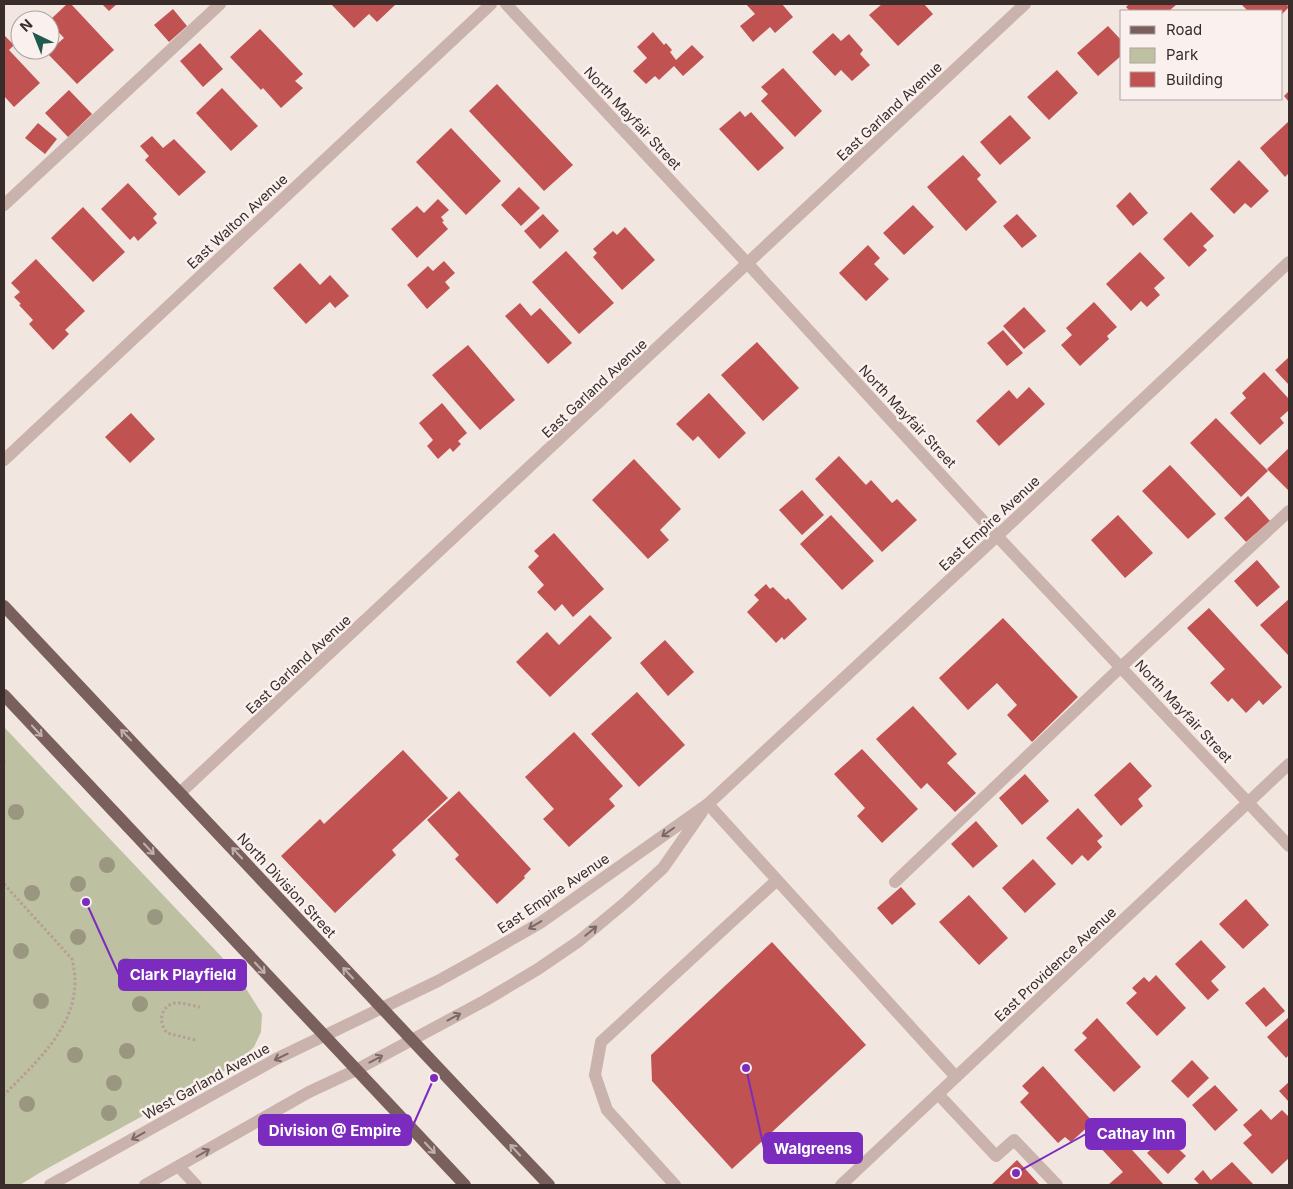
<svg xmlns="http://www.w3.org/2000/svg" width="1293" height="1189" viewBox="0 0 1293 1189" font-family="Inter,sans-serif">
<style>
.green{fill:#bec1a1}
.building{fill:#c05252}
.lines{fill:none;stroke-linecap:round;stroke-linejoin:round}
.path{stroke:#b69d97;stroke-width:3;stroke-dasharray:2.5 2.5;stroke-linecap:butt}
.service{stroke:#cab3ad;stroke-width:12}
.minor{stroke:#cab3ad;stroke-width:12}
.tertiary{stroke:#cab3ad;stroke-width:12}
.primary{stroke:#7a605d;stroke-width:12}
.tree{fill:#9a9780}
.oneway{stroke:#c0b0ad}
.oneway2{stroke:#7a6966}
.labels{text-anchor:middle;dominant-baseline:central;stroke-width:5;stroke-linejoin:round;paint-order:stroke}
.street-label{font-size:14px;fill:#392c2b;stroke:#faf1ee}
.leader{fill:none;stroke:#7b2cbf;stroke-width:2}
.callout-dot{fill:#7b2cbf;stroke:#faf1ee;stroke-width:2}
.callout{fill:#7b2cbf;stroke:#7b2cbf;stroke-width:2}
.callout-label{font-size:15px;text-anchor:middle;font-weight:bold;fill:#fff}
</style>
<rect width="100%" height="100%" fill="#f2e6e1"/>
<path class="green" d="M4 727 235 971 262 1014 261 1032 254 1047 235 1065 41 1172 20 1185H4Z"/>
<path class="building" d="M67 4H71L114 50 77 84 47 53 64 38 50 23V20Z
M102 4H117L109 11Z
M331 4H393L395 5 377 22 369 14 354 28Z
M746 4H782L793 17 775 33 770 27 753 42 740 26 755 14Z
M882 4H924L933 14 898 46 869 15Z
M1129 4H1177L1169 11H1130L1126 7Z
M1241 4H1286L1289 7 1282 14V11H1248Z
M173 9 187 26 169 42 154 25Z
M1108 26 1122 41V55L1098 76 1077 53Z
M260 29 303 74 295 81 303 88 281 108 263 88 261 90 230 57Z
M653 32 664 45 666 43 672 50 670 52 676 60 692 45 704 57 683 76 674 66 659 80 655 76 646 84 633 71 647 58 637 47Z
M833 33 841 41 849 34 863 50 860 54 870 65 852 81 841 70 835 76 812 52Z
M5 36 14 45 9 50 40 83 14 107 4 96V38Z
M200 43 223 69 203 87 180 61Z
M783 68 822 111 795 137 761 101 768 94 761 87Z
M1057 70 1078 93 1049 120 1027 97Z
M497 84 573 165 544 191 469 111Z
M222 88 258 126 231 151 196 113Z
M69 90 92 114 68 137 45 113Z
M1289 91V102L1284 96Z
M740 111 745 117 751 112 784 148 758 171 719 129Z
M1010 115 1031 138 1000 165 980 142Z
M1288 122 1289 173 1285 177 1260 148Z
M38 123 57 139 45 154 25 138Z
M451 128 501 181 466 215 416 162Z
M152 136 163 148 174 139 206 172 179 196 145 160 149 156 140 146Z
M963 155 981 175 977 179 997 202 966 231 927 187Z
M1239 160 1269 191 1251 208 1245 203 1234 214 1210 189Z
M128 183 157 214 153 218 157 223 138 241 134 236 130 240 101 209Z
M519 187 540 208 521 226 501 205Z
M1130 192 1148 213 1133 226 1116 206Z
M438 199 449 210 441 217 444 221 442 222 448 229 417 258 391 229 417 206 424 213Z
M913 205 934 227 904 255 883 233Z
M83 207 125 252 93 282 51 238Z
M1191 212 1214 236 1203 246 1207 250 1189 267 1163 239Z
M543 214 559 231 540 249 524 231Z
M1017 214 1037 236 1022 248 1003 226Z
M625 227 655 260 622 290 593 257 597 253 593 249 613 231 617 235Z
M868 245 880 258 874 264 889 279 866 301 839 273Z
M566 251 614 303 579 334 532 282Z
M1140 252 1165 278 1154 288 1160 295 1147 307 1141 301 1131 311 1106 284Z
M36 259 85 311 65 330 69 334 53 350 29 324 33 320 19 305 21 304 14 297 20 292 11 283Z
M444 261 455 273 445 282 450 288 427 309 407 285 428 266 433 271Z
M300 263 320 285 330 275 349 296 335 308 330 302 306 324 273 288Z
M1094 302 1117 327 1107 336 1109 339 1080 366 1061 345 1072 335 1066 328Z
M520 303 531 316 540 308 572 343 548 364 505 316Z
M1024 307 1046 331 1024 349 1003 326Z
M1003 330 1023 353 1007 366 987 343Z
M757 342 799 388 763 421 721 375Z
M468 345 515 400 480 430 432 375Z
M1289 357V385L1275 370Z
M1264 372 1289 399V410L1280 418 1284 423 1260 445 1230 413 1246 398 1242 393Z
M1029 387 1045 404 999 446 976 421 1009 390 1017 399Z
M709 393 746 433 719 459 698 436 693 441 676 424Z
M442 403 467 433 458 441 461 444 453 452 450 448 438 459 427 446 433 440 419 423Z
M131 413 155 439 130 463 105 437Z
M1216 418 1268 471 1241 497 1190 443Z
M1289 448V489L1288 490 1267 469Z
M839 456 866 485 871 480 892 503 897 499 917 520 882 552 815 479Z
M634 459 681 509 660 530 669 540 648 559 592 500Z
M1170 465 1216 514 1188 539 1142 491Z
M802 490 824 515 802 535 779 510Z
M1248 496 1270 521 1246 542 1224 518Z
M831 515 874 561 842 590 800 544Z
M1118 515 1153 553 1125 578 1091 540Z
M554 533 604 589 573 617 562 604 555 611 537 592 544 585 528 567 539 556 534 551Z
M1257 560 1280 587 1257 607 1234 581Z
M766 584 770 589 773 587 786 600 788 598 807 619 784 640 782 637 776 643 747 612 759 600 754 595Z
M1289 599V656L1260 625Z
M1209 608 1282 687 1263 705 1259 700 1246 713 1232 698 1228 702 1210 683 1225 669 1187 628Z
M590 615 612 638 550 697 516 662 547 632 559 645Z
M1003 618 1078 697 1032 742 1007 715 1017 705 997 683 968 710 939 678Z
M665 640 694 672 668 696 640 663Z
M637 692 685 745 639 787 591 734Z
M913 706 957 754 947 763 976 793 955 812 927 783 921 789 876 739Z
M574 732 623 786 609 799 615 806 569 847 543 819 554 809 525 777Z
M862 749 918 809 882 843 857 816 865 808 834 774Z
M403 750 448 798 392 850 396 855 335 913 281 856 320 819 324 824Z
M1130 762 1152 786 1138 799 1143 806 1121 826 1094 795Z
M1025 774 1049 801 1022 825 999 798Z
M459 791 531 869 524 876 525 878 497 904 455 859 459 855 427 820Z
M1078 808 1103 836 1097 841 1102 847 1088 861 1082 855 1072 865 1046 838Z
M976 821 998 846 973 868 951 844Z
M1033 859 1056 884 1025 913 1002 888Z
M901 887 916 904 892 925 877 908Z
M969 895 1008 938 979 965 939 922Z
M1246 899 1269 925 1243 949 1219 924Z
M1201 940 1226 967 1211 981 1219 990 1208 1000 1175 964Z
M772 942 866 1045 732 1169 652 1081 651 1055Z
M1156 975 1186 1008 1157 1036 1126 1003 1137 993 1132 988 1144 977 1149 982Z
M1264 987 1285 1011 1266 1027 1245 1003Z
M1289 1017V1055L1286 1058 1267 1037Z
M1097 1018 1141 1067 1114 1092 1074 1050 1087 1038 1082 1033Z
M1192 1060 1209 1078 1188 1098 1171 1081Z
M1043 1066 1093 1122 1071 1142 1065 1137 1058 1143 1020 1102 1029 1093 1022 1086Z
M1289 1082V1102L1279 1091Z
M1215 1085 1238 1110 1215 1131 1192 1105Z
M1261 1109 1271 1120 1282 1110 1289 1117V1158L1272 1174 1243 1143 1252 1135 1243 1125Z
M1112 1128 1164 1185H1108L1123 1172 1096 1143Z
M1165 1136 1186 1156 1168 1174 1147 1153Z
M1017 1160 1040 1185H991Z
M1232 1162 1254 1185H1200L1194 1179 1203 1170 1211 1180Z"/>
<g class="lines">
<path class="path" d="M4 762 5 761
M4 884 72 959C87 1018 41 1057 4 1095
M195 1040 167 1033C158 1023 160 1006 175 1003 182 1002 192 1006 200 1007"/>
<path class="service" d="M4 205 220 4
M708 804 956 1077
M895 882 1122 666 1289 511
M938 1094 996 1156 1014 1140 1057 1185
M179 1167 196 1185
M675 1185 607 1110 595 1075 601 1042 777 880"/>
<path class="minor" d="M506 4 748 264 997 536 1289 846
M4 460 491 4
M181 792 1025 4
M841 1185 1289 764"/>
<path class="tertiary" d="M50 1185 276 1059 438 981 474 961 540 923 708 804 997 536 1289 262
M145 1185 309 1092 356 1070 486 1000 538 969 579 941 627 901 663 868 702 812"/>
<path class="primary" d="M4 606C186 798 366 993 549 1185
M4 695 465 1185"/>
</g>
<g class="tree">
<circle cx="16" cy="812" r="8"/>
<circle cx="107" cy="865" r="8"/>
<circle cx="78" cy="884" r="8"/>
<circle cx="32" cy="893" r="8"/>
<circle cx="155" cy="917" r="8"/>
<circle cx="78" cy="937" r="8"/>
<circle cx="21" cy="951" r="8"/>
<circle cx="126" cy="966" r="8"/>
<circle cx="41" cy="1001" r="8"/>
<circle cx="140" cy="1004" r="8"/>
<circle cx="127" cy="1051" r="8"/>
<circle cx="75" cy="1055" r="8"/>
<circle cx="114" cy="1083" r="8"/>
<circle cx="27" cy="1104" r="8"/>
<circle cx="109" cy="1113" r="8"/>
</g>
<defs><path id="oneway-shaft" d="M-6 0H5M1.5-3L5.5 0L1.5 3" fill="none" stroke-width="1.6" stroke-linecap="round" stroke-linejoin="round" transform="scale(1.25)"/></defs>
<g class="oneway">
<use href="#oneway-shaft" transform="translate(37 731) rotate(47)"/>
<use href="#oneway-shaft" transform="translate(126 735) rotate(-134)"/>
<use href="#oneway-shaft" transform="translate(149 849) rotate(47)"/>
<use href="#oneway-shaft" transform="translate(237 853) rotate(-133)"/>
<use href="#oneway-shaft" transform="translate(260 968) rotate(47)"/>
<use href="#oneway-shaft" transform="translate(348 973) rotate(-133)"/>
<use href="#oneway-shaft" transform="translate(430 1148) rotate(47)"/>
<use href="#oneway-shaft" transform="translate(515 1150) rotate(-133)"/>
</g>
<g class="oneway2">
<use href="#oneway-shaft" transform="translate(668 832) rotate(145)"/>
<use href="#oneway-shaft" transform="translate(535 925) rotate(149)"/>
<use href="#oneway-shaft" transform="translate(591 931) rotate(-40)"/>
<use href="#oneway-shaft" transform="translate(454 1017) rotate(-28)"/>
<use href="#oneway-shaft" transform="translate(281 1057) rotate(154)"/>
<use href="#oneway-shaft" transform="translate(376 1059) rotate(-28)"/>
<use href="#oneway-shaft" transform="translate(138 1136) rotate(151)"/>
<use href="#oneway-shaft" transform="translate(203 1153) rotate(-30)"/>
</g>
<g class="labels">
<g class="street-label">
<text transform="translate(889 111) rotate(-43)">East Garland Avenue</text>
<text transform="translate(633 118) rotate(47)">North Mayfair Street</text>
<text transform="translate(237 221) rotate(-43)">East Walton Avenue</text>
<text transform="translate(594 388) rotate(-43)">East Garland Avenue</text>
<text transform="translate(908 416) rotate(47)">North Mayfair Street</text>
<text transform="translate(989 523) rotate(-43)">East Empire Avenue</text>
<text transform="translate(298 664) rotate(-43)">East Garland Avenue</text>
<text transform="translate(1184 711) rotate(47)">North Mayfair Street</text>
<text transform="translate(287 885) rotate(47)">North Division Street</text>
<text transform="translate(553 893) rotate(-34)">East Empire Avenue</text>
<text transform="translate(1055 964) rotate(-43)">East Providence Avenue</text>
<text transform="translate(206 1081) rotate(-29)">West Garland Avenue</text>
</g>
</g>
<path class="leader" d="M86 902L119 975M434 1078L411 1130M1016 1173L1086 1134M746 1068L764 1148"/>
<g class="callout-dot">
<circle cx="86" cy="902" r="5"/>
<circle cx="434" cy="1078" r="5"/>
<circle cx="1016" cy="1173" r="5"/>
<circle cx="746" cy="1068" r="5"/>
</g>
<g class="callout">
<rect x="119" y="960" width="127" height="30" rx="5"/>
<rect x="259" y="1115" width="152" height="30" rx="5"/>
<rect x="1086" y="1119" width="99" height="30" rx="5"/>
<rect x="764" y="1133" width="98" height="30" rx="5"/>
</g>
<g class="callout-label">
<text x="183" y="980">Clark Playfield</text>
<text x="335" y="1136">Division @ Empire</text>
<text x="1136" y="1139">Cathay Inn</text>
<text x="813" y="1154">Walgreens</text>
</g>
<rect width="1293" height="1189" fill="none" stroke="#392c2b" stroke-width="10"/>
<rect x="1120" y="10" width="162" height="90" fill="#faf1ee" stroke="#ada2a0"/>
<rect x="1130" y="26" width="25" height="8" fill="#7a605d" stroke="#ada2a0"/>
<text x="1166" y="35" font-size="15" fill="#392c2b">Road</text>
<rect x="1130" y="48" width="25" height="15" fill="#bec1a1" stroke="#ada2a0"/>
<text x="1166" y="60" font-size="15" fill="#392c2b">Park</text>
<rect x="1130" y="72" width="25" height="15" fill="#c05252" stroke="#ada2a0"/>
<text x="1166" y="85" font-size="15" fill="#392c2b">Building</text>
<g transform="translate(35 35) rotate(317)"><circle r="24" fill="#faf1ee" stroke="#ada2a0"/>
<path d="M0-4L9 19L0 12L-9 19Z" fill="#22594f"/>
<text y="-8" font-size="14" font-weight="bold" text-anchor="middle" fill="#392c2b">N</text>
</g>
</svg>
